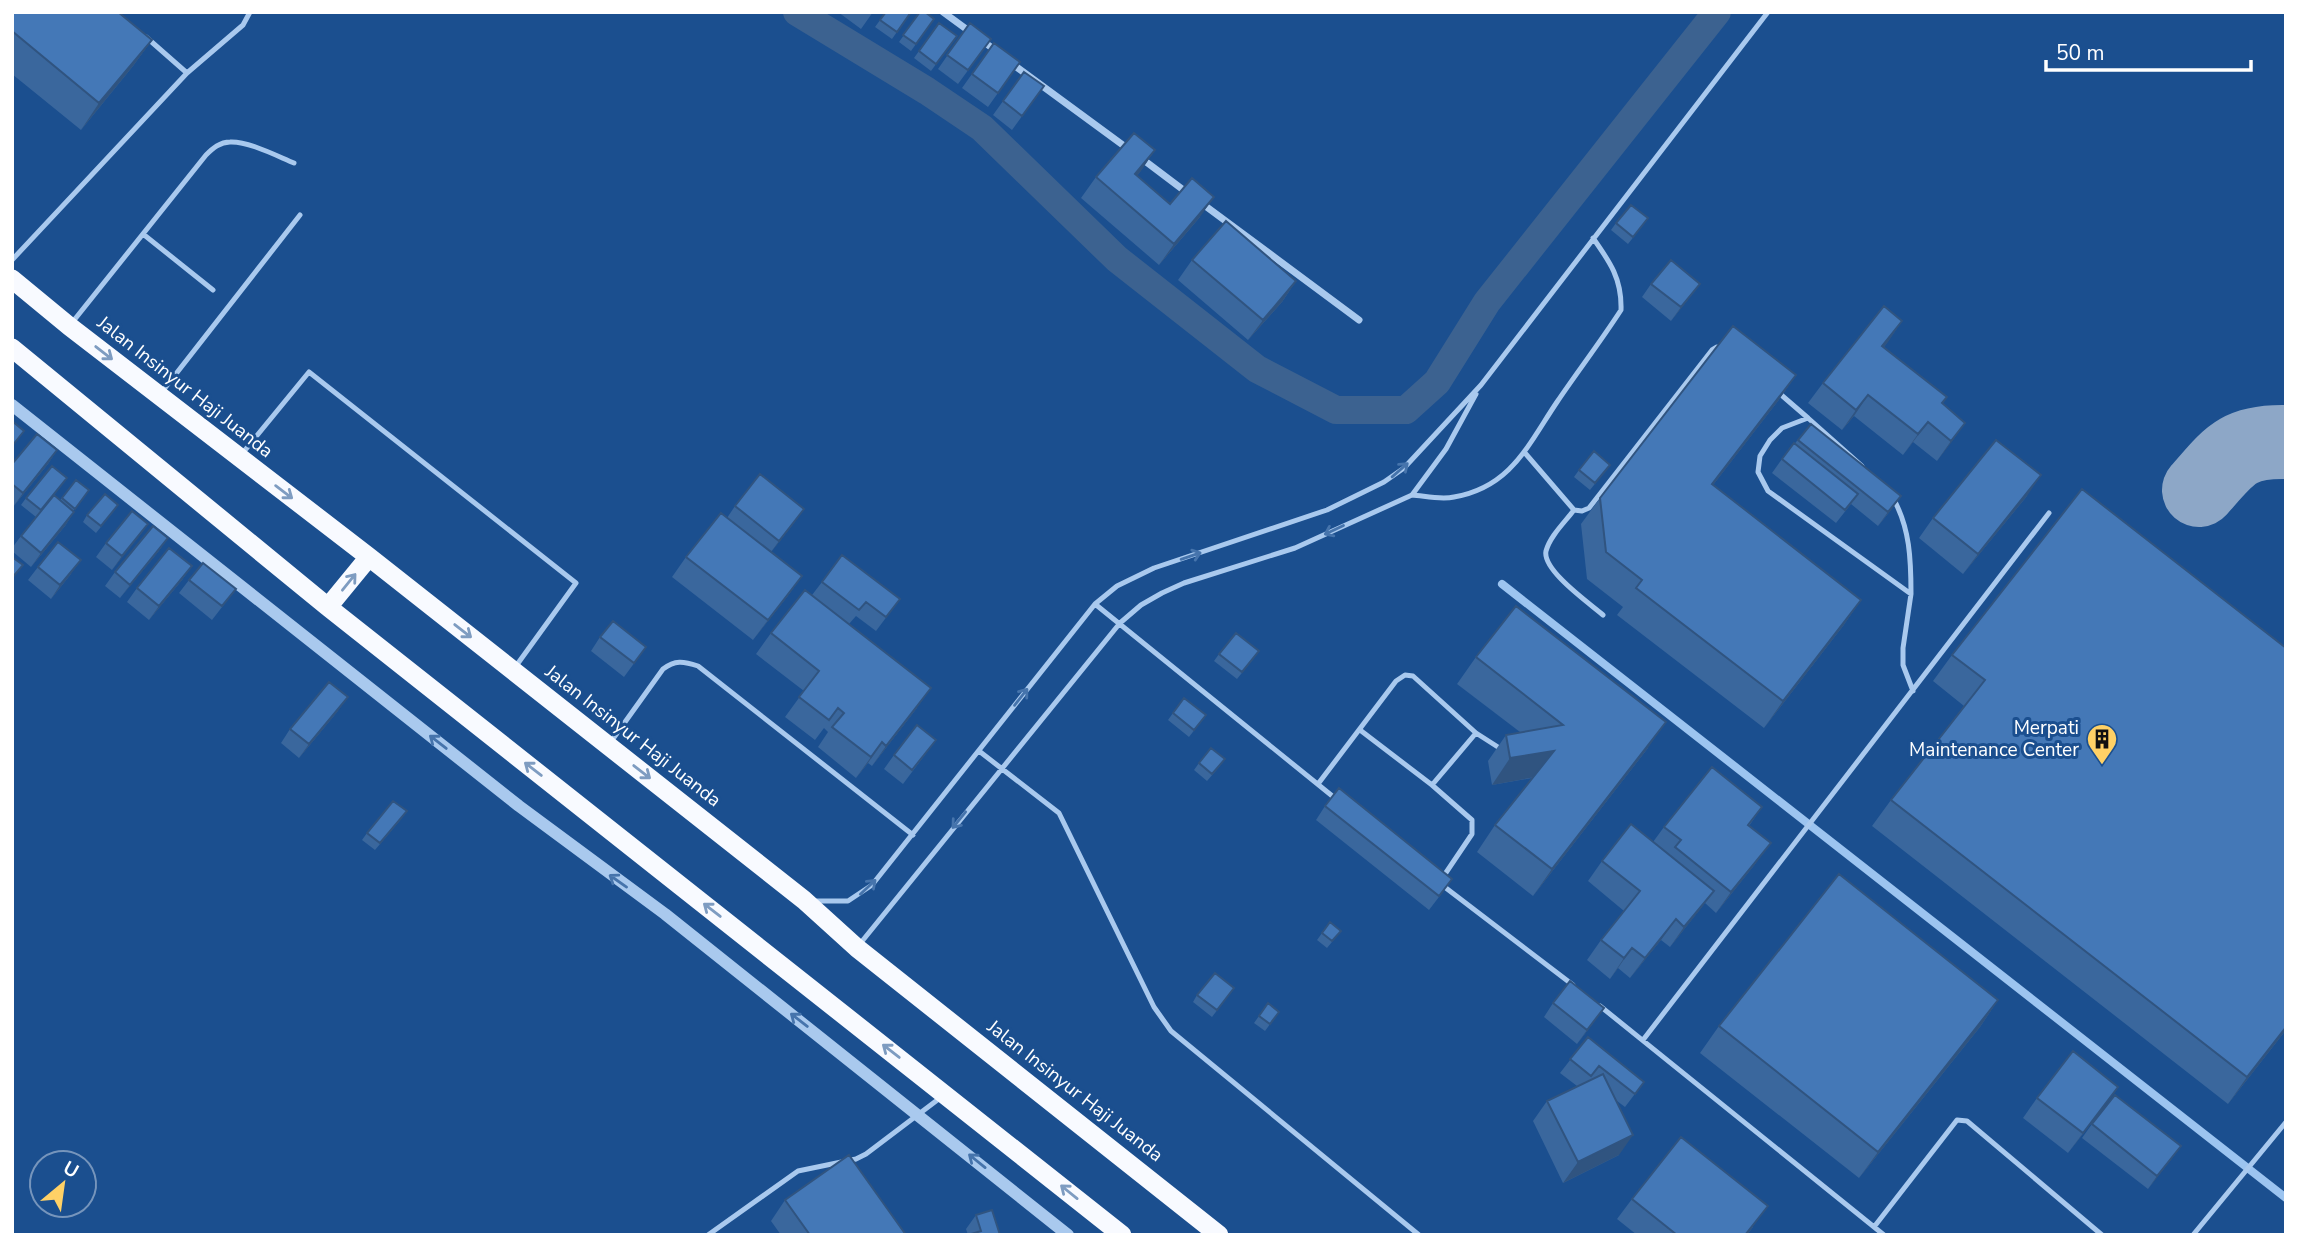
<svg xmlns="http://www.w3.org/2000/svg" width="2298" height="1247" viewBox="0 0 2298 1247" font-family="'Nunito Sans',sans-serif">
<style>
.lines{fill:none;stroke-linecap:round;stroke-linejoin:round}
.stream{stroke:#9cc4f0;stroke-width:8}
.canal{stroke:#3c6290;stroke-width:28}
.taxiway{stroke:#8da7c7;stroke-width:74}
.service{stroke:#a9c9ee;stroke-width:5}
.minor{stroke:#a9c9ee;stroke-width:7}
.tertiary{stroke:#a9c9ee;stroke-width:12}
.trunk{stroke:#f8faff;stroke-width:19}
.wall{fill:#3a679d}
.shaded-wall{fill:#305480}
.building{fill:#4478b7;stroke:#305480;stroke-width:2}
.oneway{stroke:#7e9cc1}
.oneway2{stroke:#4674ac}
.labels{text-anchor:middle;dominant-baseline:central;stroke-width:6;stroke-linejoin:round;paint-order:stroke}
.street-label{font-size:19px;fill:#fff;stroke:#1b4f8f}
.poi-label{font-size:19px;fill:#fff;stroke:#1b4f8f;text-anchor:end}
</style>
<rect width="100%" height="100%" fill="#1b4f8f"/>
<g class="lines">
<path class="stream" d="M1502 584 2286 1198"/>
<path class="canal" d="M797 12 927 91 982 128 1117 259 1257 369 1336 410H1406L1437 382 1487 302 1717 12"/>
<path class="taxiway" d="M2199 490C2229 456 2237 441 2286 442"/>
<path class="service" d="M146 37 187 73
M143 234 213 290
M12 260 187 73 243 25 250 12
M71 324 206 155C213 148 220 142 230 142 248 141 277 156 294 163
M161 393 300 215
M1779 393 1808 418
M1525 453 1574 510 1582 511 1589 508 1712 350 1717 347 1722 348
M241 455 309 372 576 583 516 666
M1862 466 1808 418 1782 428 1770 440 1760 456 1758 472 1768 491 1911 594 1903 648V665L1913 691
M1412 495C1425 496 1441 500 1454 497 1511 487 1528 445 1557 402 1578 371 1601 341 1621 310 1622 279 1610 262 1593 238
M1893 498C1910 528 1911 560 1911 594
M1574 510C1565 522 1550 536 1546 551 1542 570 1589 603 1603 615
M1095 604 1336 799
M1360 730 1432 785 1476 733
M610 743 663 669C675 660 683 661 698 666L913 835
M979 751 1059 813 1154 1007 1171 1031 1419 1235
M1318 784 1396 681 1405 675 1413 676 1476 733 1501 749
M1432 785 1472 820V834L1441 880
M1442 885 1573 985
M815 901H848L872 885 1095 604 1117 586 1154 568 1327 510 1384 482 1404 468 1481 385 1768 12
M859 945 1120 623 1141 605 1162 593 1184 583 1295 548 1412 495 1446 449 1476 394
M1600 1006 1884 1235
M1643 1040 2049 513
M1874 1227 1957 1120 1967 1121 2102 1235
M708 1235 798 1171 856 1159 866 1154 940 1098
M2193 1235 2286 1122"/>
<path class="minor" d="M943 12 999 53
M1011 63 1131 151
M1141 158 1190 195
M1200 202 1359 320"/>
<path class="tertiary" d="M12 405 519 806 665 914 1068 1235"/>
<path class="trunk" d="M12 279 69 326 369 557 804 900 857 948 1219 1235
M12 348 328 607 1122 1235
M328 607 369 557"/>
</g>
<path class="wall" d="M12 12 152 40 133 66 81 130 12 74Z
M838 12H873L861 29Z
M886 12H911L892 39 875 27Z
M920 12 934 19 911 51 899 42Z
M939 23 957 36 931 71 914 58Z
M970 23 991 39 958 84 938 69Z
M994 43 1020 62 988 107 962 88Z
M1024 72 1044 86 1012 130 993 115Z
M1155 150 1137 176 1170 204 1200 217 1159 265 1081 198 1096 177Z
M1616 223 1643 225 1628 244 1611 230Z
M1192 260 1296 281 1282 302 1248 340 1178 280Z
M1651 284H1700L1671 321 1642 297Z
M1902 321 1884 347 1942 404 1965 423 1937 461 1913 442 1903 455 1854 416 1842 430 1808 403 1823 383Z
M1796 375 1778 401 1713 485 1861 600 1843 626 1764 728 1617 615 1623 607 1587 579 1581 524 1600 498Z
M1811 424 1891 510 1878 526 1851 504 1836 523 1772 473 1782 459Z
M57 450 48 464 13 507 12 506V464Z
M1610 465 1590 490 1574 477 1579 470Z
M76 480 89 490 73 511 74 512 65 526 31 567 12 551V548L21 536 60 500Z
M62 485 36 517 21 505 26 498Z
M2082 489 2286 1030 2228 1104 1872 826 1891 800 1964 706 1933 681 1952 655Z
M2027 496 1963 574 1919 538 1933 518Z
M735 506 794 523 771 552 802 576 787 597 753 640 672 577 686 557 727 518Z
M113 512 96 533 83 522 87 515Z
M148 524 112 570 96 557 106 543Z
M168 538 158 552 120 598 105 586 115 572Z
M192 566 182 580 149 620 127 602 137 588Z
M38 567 71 574 51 599 28 580Z
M189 580 236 589 212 620 179 593Z
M822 582 900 599 876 631 856 616 849 624 917 708 872 766 868 763 856 778 818 747 828 732 824 728 815 740 785 717 804 691 756 654 771 633 812 595Z
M600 637 646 647 624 677 591 651Z
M1219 654 1254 658 1237 679 1214 661Z
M1476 657 1648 748 1533 896 1477 852 1495 825 1532 778 1492 785 1488 761 1506 735 1520 732 1457 684Z
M338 711 299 758 281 743 290 729Z
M1173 713 1206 715 1189 737 1168 720Z
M936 740 903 784 884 769 894 755Z
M1199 763 1220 766 1207 781 1194 770Z
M1325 806 1442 893 1429 910 1316 820Z
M1762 807 1749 826 1756 863 1716 913 1705 903 1670 947 1661 940 1630 978 1618 968 1610 979 1587 960 1601 940 1624 911 1588 881 1602 861 1653 842 1664 827Z
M402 818 375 850 362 840 367 833Z
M1330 922 1341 931 1327 948 1317 940Z
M1234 988 1212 1017 1193 1002 1197 995Z
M1998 1000 1980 1027 1859 1178 1700 1053 1719 1026Z
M1553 1003 1594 1022 1577 1044 1544 1017Z
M1279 1012 1265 1031 1254 1023 1259 1016Z
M1588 1037 1644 1082 1625 1107 1617 1101 1619 1155 1563 1183 1533 1121 1547 1101 1577 1086 1560 1073Z
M2037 1098 2104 1107 2068 1153 2023 1118Z
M2092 1124 2181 1146 2148 1189 2082 1138Z
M1632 1199 1753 1227 1747 1235H1637L1617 1219Z
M785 1200 906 1235H781L771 1221Z
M976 1215 1000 1235H968L966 1229Z"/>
<path class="shaded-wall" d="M152 40 133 66 81 130 99 103Z
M1155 150 1141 171 1121 195 1135 174Z
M1214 197 1200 217 1159 265 1174 244Z
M1296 281 1282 302 1248 340 1263 320Z
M1700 284 1690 297 1671 321 1681 307Z
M1902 321 1888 342 1868 367 1882 346Z
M1796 375 1778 401 1693 511 1712 484Z
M1868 395 1854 416 1842 430 1856 410Z
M1928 422 1913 442 1903 455 1918 434Z
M1965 423 1951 443 1937 461 1951 441Z
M57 450 48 464 13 507 23 493Z
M2041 475 2027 496 1963 574 1978 554Z
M1901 496 1891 510 1878 526 1888 512Z
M804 509 794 523 769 555 779 541Z
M74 512 65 526 31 567 41 553Z
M148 524 138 538 112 570 122 556Z
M168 538 158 552 120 598 130 585Z
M81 560 71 574 51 599 60 585Z
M192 566 182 580 149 620 159 606Z
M802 576 787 597 753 640 768 620Z
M1861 600 1843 626 1764 728 1783 701Z
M931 688 917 708 872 766 886 746Z
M348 697 338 711 299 758 309 744Z
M1666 722 1648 748 1533 896 1552 869Z
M882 742 868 763 856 778 871 757Z
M1554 751 1535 777 1492 785 1510 758Z
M1771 843 1756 863 1716 913 1731 892Z
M1714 891 1699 911 1670 947 1684 927Z
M1676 919 1661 940 1630 978 1645 958Z
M1632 948 1618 968 1610 979 1624 958Z
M1998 1000 1980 1027 1859 1178 1878 1152Z
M1604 1008 1594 1022 1577 1044 1587 1030Z
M2286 1027V1030L2228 1104 2247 1077Z
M2118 1087 2104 1107 2068 1153 2083 1133Z
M1633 1135 1619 1155 1563 1183 1578 1162Z
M2181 1146 2171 1160 2148 1189 2157 1176Z
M1768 1206 1747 1235H1745Z"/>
<path class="building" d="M12 12H118L152 40 99 103 12 31Z
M886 12H911L897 32 880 20Z
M920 12H925L934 19 916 44 903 35Z
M939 23 957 36 936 64 919 51Z
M970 23 991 39 968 70 947 55Z
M994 43 1020 62 998 93 972 74Z
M1024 72 1044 86 1022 116 1003 101Z
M1134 133 1155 150 1135 174 1170 204 1192 178 1214 197 1174 244 1096 177Z
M1631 205 1648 218 1633 237 1616 223Z
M1226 221 1296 281 1263 320 1192 260Z
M1671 260 1700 284 1681 307 1651 284Z
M1884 306 1902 321 1882 346 1947 397 1942 403 1965 423 1951 441 1928 422 1918 434 1868 395 1856 410 1823 383Z
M1733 326 1796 375 1712 484 1861 600 1783 701 1636 588 1642 580 1606 552 1600 498Z
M12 421 24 431 12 446Z
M1811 424 1901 496 1888 512 1798 440Z
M37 434 57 450 23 493 12 484V464Z
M1996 440 2041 475 1978 554 1933 518Z
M1794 443 1858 494 1845 510 1782 459Z
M1594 451 1610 465 1595 483 1579 470Z
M52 466 67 478 41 510 26 498Z
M760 474 804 509 779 541 735 506Z
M76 480 89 490 75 509 62 498Z
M2082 489 2286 648V1027L2247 1077 1891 800 1985 680 1952 655Z
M105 494 118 505 101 526 87 515Z
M54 495 74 512 41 553 21 536Z
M132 511 148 524 122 556 106 543Z
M721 513 802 576 768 620 686 557Z
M153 526 168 538 130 585 115 572Z
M58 542 81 560 60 585 38 567Z
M169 548 192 566 159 606 137 588Z
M842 555 900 599 886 617 866 602 859 610 822 582Z
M12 557 23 565 12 578Z
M203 563 236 589 222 606 189 580Z
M805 590 931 688 886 746 882 742 871 757 832 727 844 713 838 708 829 720 799 697 819 671 771 633Z
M1516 606 1666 722 1552 869 1495 825 1554 751 1510 758 1506 735 1563 725 1476 657Z
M613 621 646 647 634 663 600 637Z
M1236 633 1259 651 1242 672 1219 654Z
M329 682 348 697 309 744 290 729Z
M1184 698 1206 715 1194 730 1173 713Z
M917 725 936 740 912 770 894 755Z
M1211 748 1225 759 1212 774 1199 763Z
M1712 767 1762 807 1748 825 1771 843 1731 892 1675 847 1681 840 1664 827Z
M1339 788 1452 879 1439 896 1325 806Z
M393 801 407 811 380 843 367 833Z
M1631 824 1714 891 1684 927 1676 919 1645 958 1632 948 1624 958 1601 940 1640 891 1602 861Z
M1839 874 1998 1000 1878 1152 1719 1026Z
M1330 922 1341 931 1332 941 1322 933Z
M1215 973 1234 988 1217 1010 1197 995Z
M1570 981 1604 1008 1587 1030 1553 1003Z
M1268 1003 1279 1012 1270 1024 1259 1016Z
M1588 1037 1644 1082 1635 1094 1599 1066 1591 1076 1570 1059Z
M2073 1051 2118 1087 2083 1133 2037 1098Z
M1603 1074 1633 1135 1578 1162 1547 1101Z
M2115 1095 2181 1146 2157 1176 2092 1124Z
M1681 1137 1768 1206 1745 1235H1677L1632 1199Z
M849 1155 906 1235H810L785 1200Z
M992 1210 1000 1235H968L981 1231 976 1215Z"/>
<defs><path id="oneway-shaft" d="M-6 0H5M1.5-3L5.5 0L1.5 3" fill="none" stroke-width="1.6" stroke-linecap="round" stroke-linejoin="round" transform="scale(1.75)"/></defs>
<g class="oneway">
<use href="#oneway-shaft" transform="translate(104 353) rotate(38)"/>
<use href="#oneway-shaft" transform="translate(284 492) rotate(37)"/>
<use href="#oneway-shaft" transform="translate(349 582) rotate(-51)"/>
<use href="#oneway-shaft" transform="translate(463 631) rotate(38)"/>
<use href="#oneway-shaft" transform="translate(533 769) rotate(-142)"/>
<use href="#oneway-shaft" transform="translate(642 772) rotate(38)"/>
<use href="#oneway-shaft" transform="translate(712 910) rotate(-142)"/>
<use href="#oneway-shaft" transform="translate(891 1051) rotate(-142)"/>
<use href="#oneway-shaft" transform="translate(1069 1192) rotate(-141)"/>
</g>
<g class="oneway2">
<use href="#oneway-shaft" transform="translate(1400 470) rotate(-41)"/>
<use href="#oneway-shaft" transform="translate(1334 530) rotate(155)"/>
<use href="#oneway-shaft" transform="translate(1191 556) rotate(-19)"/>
<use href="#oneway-shaft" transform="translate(1021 697) rotate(-52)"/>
<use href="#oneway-shaft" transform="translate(438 742) rotate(-142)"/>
<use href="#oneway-shaft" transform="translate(959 820) rotate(129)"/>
<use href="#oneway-shaft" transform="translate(618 881) rotate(-145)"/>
<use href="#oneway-shaft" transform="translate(868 887) rotate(-43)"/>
<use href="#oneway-shaft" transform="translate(799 1020) rotate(-142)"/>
<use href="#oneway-shaft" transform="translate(977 1161) rotate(-141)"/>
</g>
<defs>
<g id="building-pin" transform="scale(1.575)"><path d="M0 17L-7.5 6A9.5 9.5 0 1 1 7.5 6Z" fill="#ffd166" stroke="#1b4f8f"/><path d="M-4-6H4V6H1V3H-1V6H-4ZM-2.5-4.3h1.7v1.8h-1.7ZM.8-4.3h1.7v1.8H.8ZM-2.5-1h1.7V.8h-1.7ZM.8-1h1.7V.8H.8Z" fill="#111"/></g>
</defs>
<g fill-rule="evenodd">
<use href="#building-pin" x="2102" y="739"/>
</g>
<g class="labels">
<g class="street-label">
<text transform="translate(185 387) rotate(38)">Jalan Insinyur Haji Juanda</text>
<text transform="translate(633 736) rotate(38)">Jalan Insinyur Haji Juanda</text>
<text transform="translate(1075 1091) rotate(38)">Jalan Insinyur Haji Juanda</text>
</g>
<g class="poi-label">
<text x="2079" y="728">Merpati<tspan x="2079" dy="22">Maintenance Center</tspan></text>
</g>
</g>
<rect width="2298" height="1247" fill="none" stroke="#ffffff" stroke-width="28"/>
<g transform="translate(63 1184) rotate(29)"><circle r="33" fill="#1b4f8f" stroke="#7695bc" stroke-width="2"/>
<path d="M0-5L12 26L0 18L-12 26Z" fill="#ffd166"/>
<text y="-10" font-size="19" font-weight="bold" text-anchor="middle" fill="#ffffff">U</text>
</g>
<path d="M2046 60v10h205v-10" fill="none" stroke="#ffffff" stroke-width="3.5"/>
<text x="2056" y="60" font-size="21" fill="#ffffff" stroke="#1b4f8f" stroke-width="5" paint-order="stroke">50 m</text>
</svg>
